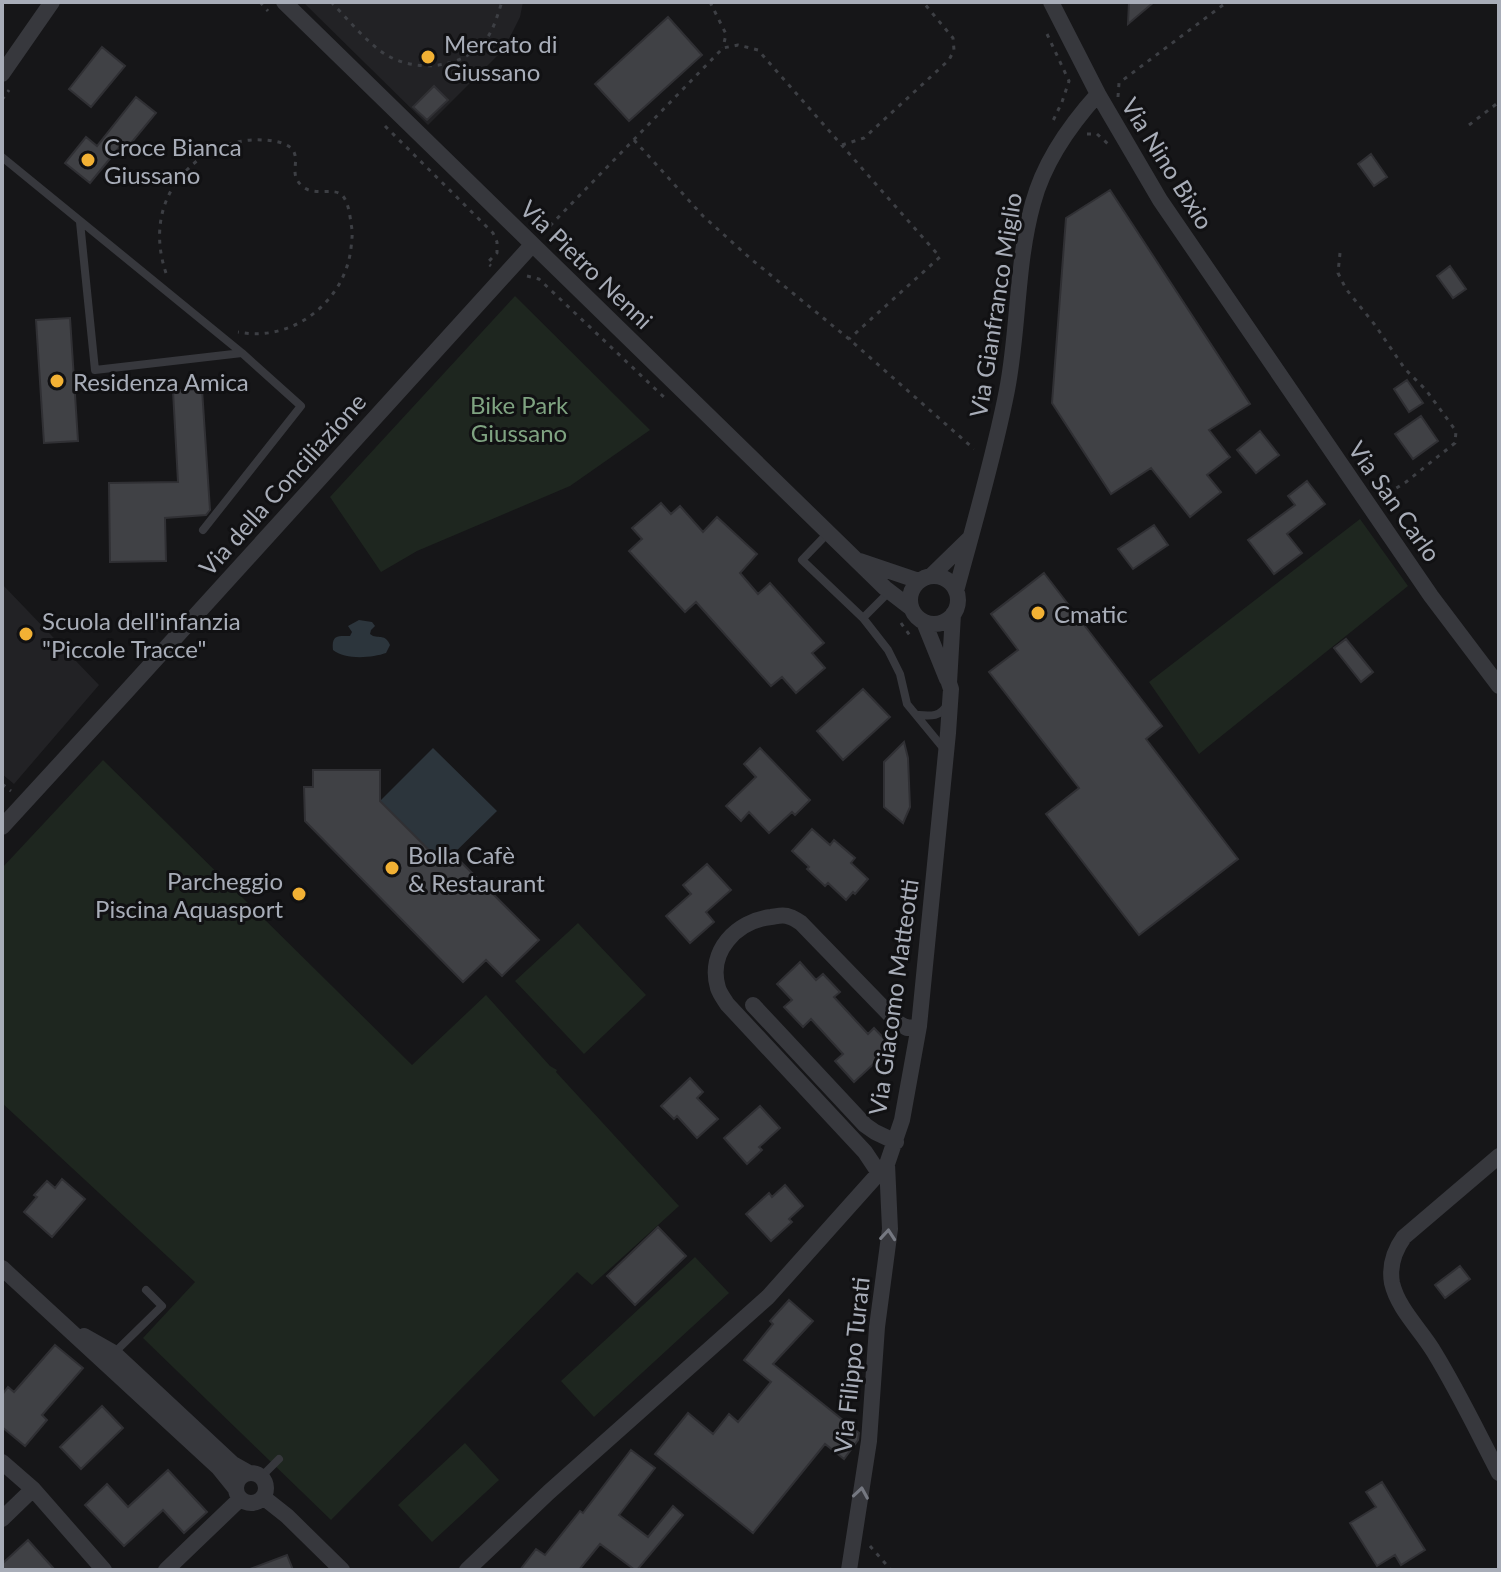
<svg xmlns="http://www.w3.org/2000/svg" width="1501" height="1572" viewBox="0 0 1501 1572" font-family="Lato,sans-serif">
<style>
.built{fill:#222225}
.green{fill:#1e261f}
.water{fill:#2c353c}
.building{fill:#404145;stroke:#303034;stroke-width:2}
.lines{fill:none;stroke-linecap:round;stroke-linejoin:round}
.path{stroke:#3d3f44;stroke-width:3;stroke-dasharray:4 6;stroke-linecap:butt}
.lane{stroke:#37383d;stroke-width:8}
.street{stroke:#37383d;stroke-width:16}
.oneway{stroke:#757881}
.poi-dot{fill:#f2b134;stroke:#111113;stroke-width:3}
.labels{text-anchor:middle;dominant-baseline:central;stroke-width:6;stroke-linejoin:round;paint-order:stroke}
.poi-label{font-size:24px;fill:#a8adb8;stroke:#111113;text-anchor:start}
.street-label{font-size:24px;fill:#a8adb8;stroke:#111113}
.park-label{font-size:24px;fill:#7fa381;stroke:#111113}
</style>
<rect width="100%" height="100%" fill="#161618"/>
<path class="built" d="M303 2H523L520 17 504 49 428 125Z
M2 584 99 685 14 784 2 774Z"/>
<path class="green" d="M515 296 650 430 570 486 417 551 381 572 330 497Z
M1360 519 1408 586 1199 754 1149 682Z
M103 760 412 1065 486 995 550 1066 557 1070 556 1072 679 1206 592 1285 577 1272 331 1520 143 1338 195 1282 2 1103V868Z
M578 923 646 995 584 1054 515 981Z
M695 1257 729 1293 594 1417 561 1381Z
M465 1443 499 1480 432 1542 398 1505Z"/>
<path class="water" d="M359 620 372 622 375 626 371 630 370 634 373 636C381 638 386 635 390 645L386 653C372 658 345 660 333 650 331 634 339 636 350 636L352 632 348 626Z
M433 748 497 811 443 864 380 801Z"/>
<path class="building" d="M1129 2H1154L1128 24Z
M668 17 702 55 629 121 595 84Z
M102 47 125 66 91 107 69 89Z
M434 86 448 100 427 120 413 107Z
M136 97 156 113 127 148 122 144 90 183 65 163 86 137 97 146Z
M1371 154 1387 177 1374 186 1358 164Z
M1110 190 1250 404 1209 430 1230 457 1207 475 1221 492 1190 517 1151 468 1111 494 1052 403 1066 218Z
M1450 266 1466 289 1453 298 1437 276Z
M70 318 78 441 44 443 36 320Z
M1407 380 1423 403 1409 412 1394 389Z
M202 389 210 510 206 515 165 518 166 561 110 562 109 483 178 482 173 391Z
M1421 416 1438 441 1413 459 1395 434Z
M1260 431 1279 455 1256 473 1237 450Z
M1307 481 1325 504 1287 534 1302 553 1274 574 1248 540 1295 505 1288 496Z
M661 503 671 514 680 506 703 532 717 517 757 554 740 573 758 594 770 583 824 643 812 653 825 668 796 693 782 677 771 686 696 602 685 612 629 551 642 539 632 528Z
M1154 525 1168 545 1133 569 1118 549Z
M1044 573 1162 726 1146 739 1238 859 1139 935 1046 814 1079 788 989 672 1018 650 991 614Z
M1346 639 1373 672 1361 682 1334 648Z
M863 689 890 717 843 760 817 731Z
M904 742 908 758 910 807 903 823 884 807V762Z
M760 748 810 800 795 815 792 812 769 833 749 812 741 821 726 806 756 777 744 764Z
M313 770H380V801L445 866 455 856 539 940 502 976 486 960 463 982 305 821 304 787H313Z
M812 829 830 845 834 840 855 858 851 863 868 879 855 894 853 892 846 900 828 883 825 886 807 869 809 867 792 851Z
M707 864 731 890 706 912 714 922 690 943 666 916 691 894 683 885Z
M800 962 816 980 823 974 840 992 834 997 868 1034 874 1028 892 1047 854 1082 835 1061 843 1054 811 1019 803 1027 784 1007 792 1000 777 984Z
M690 1078 703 1092 697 1098 718 1119 697 1138 677 1116 674 1119 661 1106Z
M760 1106 780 1128 759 1147 762 1150 747 1164 724 1138Z
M62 1179 85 1199 52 1237 24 1212 37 1197 34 1195 47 1181 55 1188Z
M785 1185 803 1206 789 1219 792 1222 771 1241 746 1214 769 1193 772 1197Z
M658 1227 686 1256 635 1305 607 1276Z
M1460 1266 1470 1279 1445 1298 1435 1285Z
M789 1300 813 1321 773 1364 859 1433 858 1440 844 1459 825 1444 753 1533 655 1454 688 1413 713 1434 729 1414 738 1422 771 1382 744 1360 773 1324 770 1321Z
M55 1345 83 1368 42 1415 47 1420 25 1446 2 1427V1395L8 1387 14 1392Z
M102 1406 123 1428 81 1469 60 1447Z
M631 1450 655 1468 619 1515 648 1537 673 1506 683 1515 637 1570H635L600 1544 579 1570H520L536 1549 545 1555 580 1511 583 1513Z
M168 1470 207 1512 184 1533 163 1510 124 1546 85 1505 107 1484 128 1507Z
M1382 1482 1425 1550 1401 1565 1395 1555 1377 1566 1350 1523 1376 1507 1366 1492Z
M28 1540 55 1570H2V1564Z
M287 1555 293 1570H250V1569Z"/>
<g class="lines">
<path class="path" d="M260 2 268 11
M331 2C347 18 366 42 385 54 415 73 460 69 484 42 494 30 497 16 502 2
M710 2 726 34 723 48
M1047 34 1069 81 1062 102 1051 125
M1118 97 1119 83 1227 2
M2 100 9 90
M1469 125 1499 102
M385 126 493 233 497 242V253L487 263 491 266
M1087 134H1097L1108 144
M634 140 703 216 751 259 849 339 974 449
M842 145 864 138 949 60 954 50 953 38 923 2
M543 233 723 48 738 45 758 50 940 257 849 339
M1340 253 1338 273 1346 289 1375 325 1405 369 1426 390 1456 431 1455 443 1406 482 1382 497
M166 273C154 238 158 200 185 172 208 147 241 136 273 141 280 142 291 145 294 152 299 164 289 174 302 186 314 197 333 187 342 195 348 201 350 215 351 224 353 232 352 239 351 248 345 302 292 343 238 332
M527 276 539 279 667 400
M901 623 911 637
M2 784 11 791
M870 1546 891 1570"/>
<path class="lane" d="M2 157 242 353 95 370 80 222
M203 530 301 406 242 353
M828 533 802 560 863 618 888 650 900 674 907 704 944 749
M863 618 889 592
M918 715C931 716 940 717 947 705
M113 1354 162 1306 146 1290
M261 1477 279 1459"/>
<path class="street" d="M284 2 885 588 911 608
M1051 2 1098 94 1160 200 1431 596 1499 686
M2 74 52 2
M860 561 919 581
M931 576 969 539
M910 600a24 24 0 1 1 48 0a24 24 0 1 1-48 0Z
M956 591C974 524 994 457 1007 390 1019 328 1016 264 1033 203 1044 162 1070 125 1098 94
M924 622 947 679
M2 827 125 693 532 245
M753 1005 865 1125 875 1132 896 1142
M1499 1156 1404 1237C1394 1251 1389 1266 1392 1283 1398 1309 1421 1330 1434 1352 1458 1391 1478 1433 1499 1473
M879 1173 865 1152 727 1004C724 999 720 994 718 988 707 951 737 921 771 917 778 916 784 914 790 917 794 918 798 921 801 923L898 1023 907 1028 919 1026
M2 1268 218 1467 235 1488
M84 1336 114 1353 233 1464 249 1473
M2 1462 33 1489 104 1570
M236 1488a15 15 0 1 1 30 0a15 15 0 1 1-30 0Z
M263 1497 287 1516 342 1570
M2 1519 33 1489
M166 1570 240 1499
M467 1570 549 1492 768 1297 887 1164 902 1120 919 1026 948 733 951 689 949 683 953 614
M849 1570 869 1441 877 1327 890 1229 887 1164"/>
</g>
<defs><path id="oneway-chevron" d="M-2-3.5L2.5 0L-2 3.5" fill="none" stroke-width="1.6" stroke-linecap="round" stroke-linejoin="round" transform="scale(2)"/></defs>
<g class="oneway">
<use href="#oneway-chevron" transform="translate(888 1235) rotate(-85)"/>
<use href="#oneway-chevron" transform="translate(861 1493) rotate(-81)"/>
</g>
<g class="poi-dot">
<circle cx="428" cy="57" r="8"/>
<circle cx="88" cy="160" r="8"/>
<circle cx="57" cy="381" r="8"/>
<circle cx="1038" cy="613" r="8"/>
<circle cx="26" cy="634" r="8"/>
<circle cx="392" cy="868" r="8"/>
<circle cx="299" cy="894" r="8"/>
</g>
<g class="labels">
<g class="poi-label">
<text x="444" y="43">Mercato di<tspan x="444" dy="28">Giussano</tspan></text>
<text x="104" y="146">Croce Bianca<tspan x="104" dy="28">Giussano</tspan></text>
<text x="73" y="381">Residenza Amica</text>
<text x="1054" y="613">Cmatic</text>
<text x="42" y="620">Scuola dell'infanzia<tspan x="42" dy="28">"Piccole Tracce"</tspan></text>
<text x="408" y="854">Bolla Cafè<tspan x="408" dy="28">&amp; Restaurant</tspan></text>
<text x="283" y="880" text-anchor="end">Parcheggio<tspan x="283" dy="28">Piscina Aquasport</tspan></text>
</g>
<g class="street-label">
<text transform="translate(1168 163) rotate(58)">Via Nino Bixio</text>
<text transform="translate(587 264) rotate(44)">Via Pietro Nenni</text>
<text transform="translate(995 305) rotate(-81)">Via Gianfranco Miglio</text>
<text transform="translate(282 484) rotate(-48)">Via della Conciliazione</text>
<text transform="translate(1395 501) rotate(55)">Via San Carlo</text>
<text transform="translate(893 997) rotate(-82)">Via Giacomo Matteotti</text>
<text transform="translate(851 1365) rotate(-84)">Via Filippo Turati</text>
</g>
<g class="park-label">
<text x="519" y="404">Bike Park<tspan x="519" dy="28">Giussano</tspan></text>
</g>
</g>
<rect width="1501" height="1572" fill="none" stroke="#a8adb8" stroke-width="8"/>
</svg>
